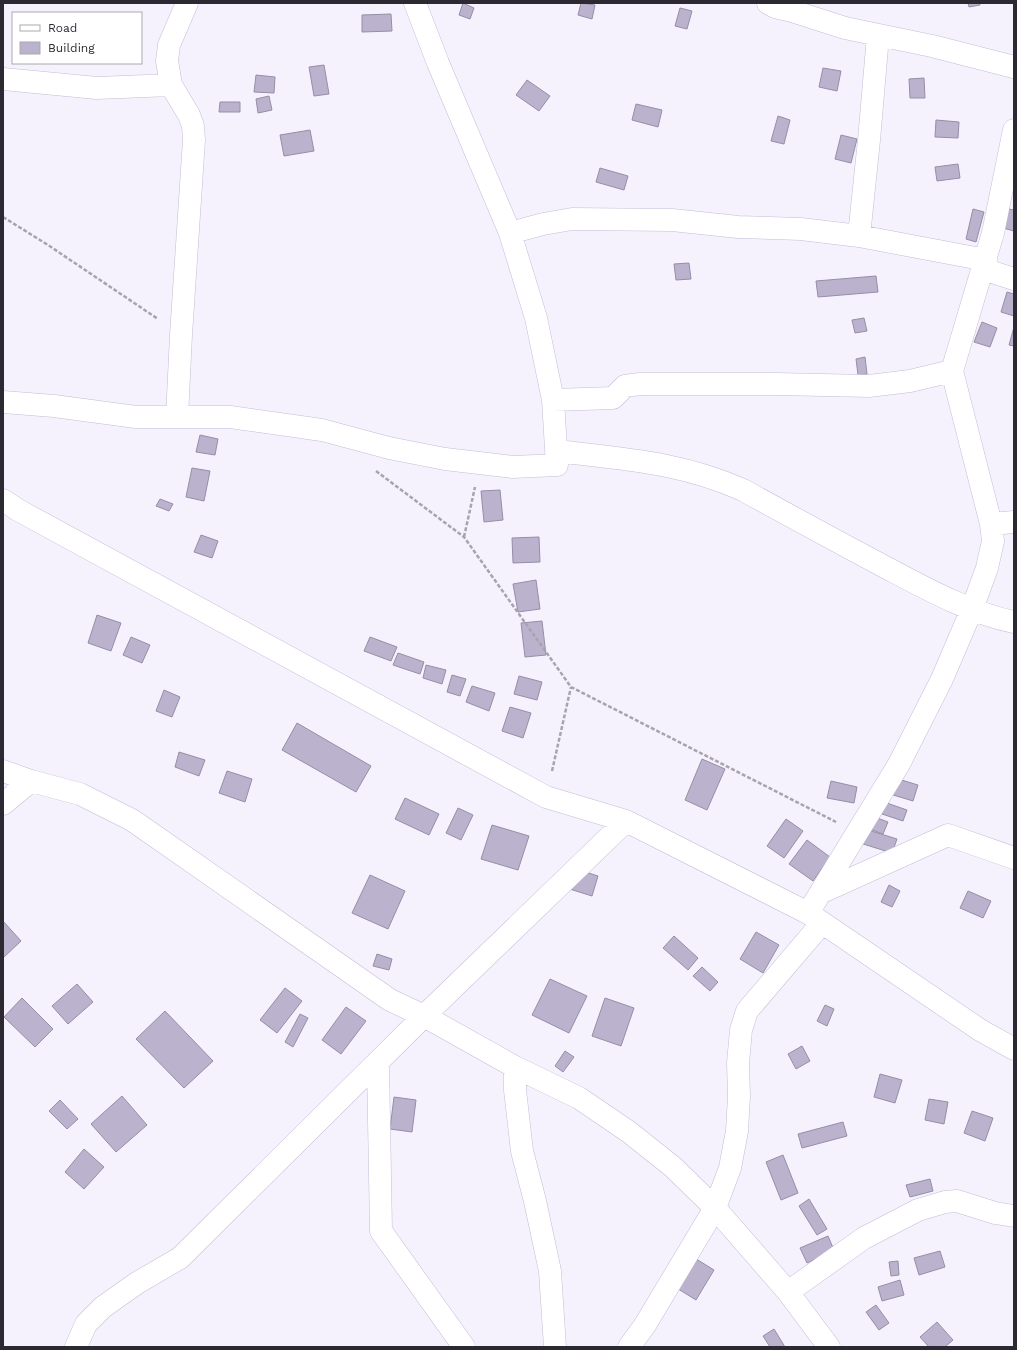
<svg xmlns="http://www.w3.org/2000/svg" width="1017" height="1350" viewBox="0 0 1017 1350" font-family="'Work Sans',sans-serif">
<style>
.building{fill:#bbb3cd;stroke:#958ea7}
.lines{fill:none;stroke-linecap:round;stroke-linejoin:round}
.minor-casing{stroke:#c4bcd7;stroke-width:23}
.path{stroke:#a7a4af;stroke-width:2.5;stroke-dasharray:4 2;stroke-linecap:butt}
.minor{stroke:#fff;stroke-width:22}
</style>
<rect width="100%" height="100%" fill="#f5f2fd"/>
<path class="building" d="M463 3 474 8 470 19 459 15Z
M581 3 595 5 592 19 578 15Z
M968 3H980V5L969 7Z
M680 8 692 11 687 29 675 26Z
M391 14 392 31 362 32V15Z
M324 65 329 94 314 96 309 67Z
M823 68 841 71 837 91 819 87Z
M256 75 275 77 274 93 254 92Z
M924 78 925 98H910L909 79Z
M527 80 550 96 539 111 516 95Z
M269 96 272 110 258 113 256 99Z
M220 102H240V112H219Z
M636 104 662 110 658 127 632 120Z
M778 116 790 120 784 144 771 141Z
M936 120 959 122 958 138 935 137Z
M310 130 314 151 284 156 280 135Z
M841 135 857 139 851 163 835 159Z
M958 164 960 178 937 181 935 167Z
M600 168 628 176 624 190 596 182Z
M973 209 984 212 976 242 966 239Z
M1009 209 1014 210V231L1003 228Z
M689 263 691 279 676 280 674 264Z
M876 276 878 292 818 297 816 281Z
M1007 292 1014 294V316L1001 312Z
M864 318 867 331 855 333 852 320Z
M982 322 997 328 990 347 974 342Z
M1014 327V346L1009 345Z
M865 357 867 374 858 375 856 359Z
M200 435 218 439 215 455 196 452Z
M192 468 210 471 204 501 186 497Z
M500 490 503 520 484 522 481 491Z
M160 499 173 504 169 511 156 506Z
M201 535 218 541 212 558 194 552Z
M539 537 540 562 513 563 512 538Z
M536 580 540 609 518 612 513 584Z
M97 615 121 623 111 651 88 643Z
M542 621 546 655 525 657 521 623Z
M131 637 150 645 142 663 123 655Z
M370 637 397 647 391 661 364 651Z
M398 653 424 662 420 674 393 665Z
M426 665 446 670 442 684 423 678Z
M452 675 466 679 460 696 447 692Z
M519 676 542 682 537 700 514 694Z
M472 686 495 693 489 711 466 702Z
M164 690 180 697 172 717 156 711Z
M510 707 531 713 523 738 502 731Z
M297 723 371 766 356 792 282 750Z
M179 752 205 760 199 776 175 767Z
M702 759 725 769 707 810 685 800Z
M227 771 252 779 245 802 219 793Z
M895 778 918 785 913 801 890 794Z
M831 781 857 787 854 803 827 798Z
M405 798 439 814 429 835 395 819Z
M881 801 907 810 903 821 876 812Z
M458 808 473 815 461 840 446 833Z
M872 816 888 822 883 834 867 828Z
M786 819 803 831 784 858 767 846Z
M492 825 529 836 518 870 481 859Z
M865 829 897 839 892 853 860 843Z
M807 840 830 857 813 881 789 864Z
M567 866 598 876 592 896 560 886Z
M370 875 405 891 388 929 352 913Z
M889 885 900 891 892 907 881 902Z
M968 891 991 901 983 918 960 908Z
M3 921 21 941 3 958Z
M756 932 779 945 763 973 740 959Z
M674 936 698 958 688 970 663 948Z
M377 954 392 959 389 970 373 966Z
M702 967 718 982 710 991 693 976Z
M550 979 587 996 569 1033 532 1015Z
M77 984 93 1002 68 1024 52 1006Z
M285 988 302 1001 277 1033 260 1020Z
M22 998 53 1029 35 1047 4 1017Z
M605 998 634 1008 621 1046 592 1036Z
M825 1005 834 1009 827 1026 817 1021Z
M346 1007 366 1021 341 1054 322 1040Z
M165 1011 213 1061 184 1088 136 1039Z
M300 1014 308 1018 293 1047 285 1042Z
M802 1046 810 1061 796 1069 788 1054Z
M565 1051 574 1057 563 1072 555 1066Z
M880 1074 902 1080 895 1103 874 1097Z
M122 1096 147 1125 116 1152 91 1124Z
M394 1097 416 1100 412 1132 390 1129Z
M929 1099 948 1102 944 1124 925 1120Z
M60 1100 78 1119 67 1129 49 1111Z
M972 1111 993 1118 985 1141 964 1133Z
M843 1122 847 1136 802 1148 798 1134Z
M84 1149 104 1167 84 1189 65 1172Z
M783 1155 798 1193 781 1200 766 1162Z
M930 1179 933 1191 910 1197 906 1185Z
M809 1199 827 1229 817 1235 799 1206Z
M828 1236 834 1250 807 1263 800 1248Z
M940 1251 945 1267 919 1275 914 1258Z
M693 1257 714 1270 696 1300 675 1287Z
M898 1261 899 1275 891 1276 889 1262Z
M900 1280 904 1295 882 1301 878 1287Z
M876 1305 889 1323 879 1330 866 1312Z
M937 1322 953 1340 945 1347H929L920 1337Z
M774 1329 785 1347H770L763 1336Z"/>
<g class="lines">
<g class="minor-casing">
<path id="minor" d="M768 3 775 7 792 11 845 28 932 46 1014 67
M3 79 97 88 171 85
M510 233 543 224 572 219 672 220 738 227 801 229 859 236 986 260
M859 236 869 140 878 36
M983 269 1014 279
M553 400 613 398 625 386 640 384H776L869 386 910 381 952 371
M3 402 54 406 136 417H230L322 430 389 448 445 459 513 467 557 465 553 400 536 318 510 233 438 63 415 3
M177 417 181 335 194 140 193 126 189 115 171 85 167 61 169 45 187 3
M557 451C623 459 681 462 743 490 790 516 838 542 885 567 925 588 970 613 1014 622
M3 500 18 510 546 797 626 821 808 913 980 1030 1014 1049
M991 524 1014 522
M3 771 31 781 80 794 132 820 390 1000 424 1016 515 1067 579 1098 629 1132 673 1167 715 1208 788 1292 829 1347
M3 804 31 781
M820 893 948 835 1014 858
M808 913 899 764 942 679 972 609 987 568 993 541 991 524 952 371 993 233 1014 130
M378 1064 381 1231 464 1347
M515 1067V1090L522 1151 535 1201 550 1271 555 1347
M788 1292 864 1238 918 1210 945 1202 957 1201 995 1213 1014 1216
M76 1347 86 1324 103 1307 137 1283 180 1258 424 1016 626 821
M629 1347 645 1325 715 1208 730 1168 737 1131 739 1096 738 1063 741 1030 747 1011 822 923"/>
</g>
<path class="path" d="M3 217 48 245 158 319
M376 471 464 537 571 687 836 822
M464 537 475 487
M552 771 571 687"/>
<use href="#minor" class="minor"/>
</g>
<rect width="1017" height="1350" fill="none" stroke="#2c2933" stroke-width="8"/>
<rect x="12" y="12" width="130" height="52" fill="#ffffff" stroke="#aba9ad"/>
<rect x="20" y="25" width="20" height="6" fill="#ffffff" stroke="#aba9ad"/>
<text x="48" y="32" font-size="12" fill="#2c2933">Road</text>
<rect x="20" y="42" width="20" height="12" fill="#bbb3cd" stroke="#aba9ad"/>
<text x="48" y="52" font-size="12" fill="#2c2933">Building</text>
</svg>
